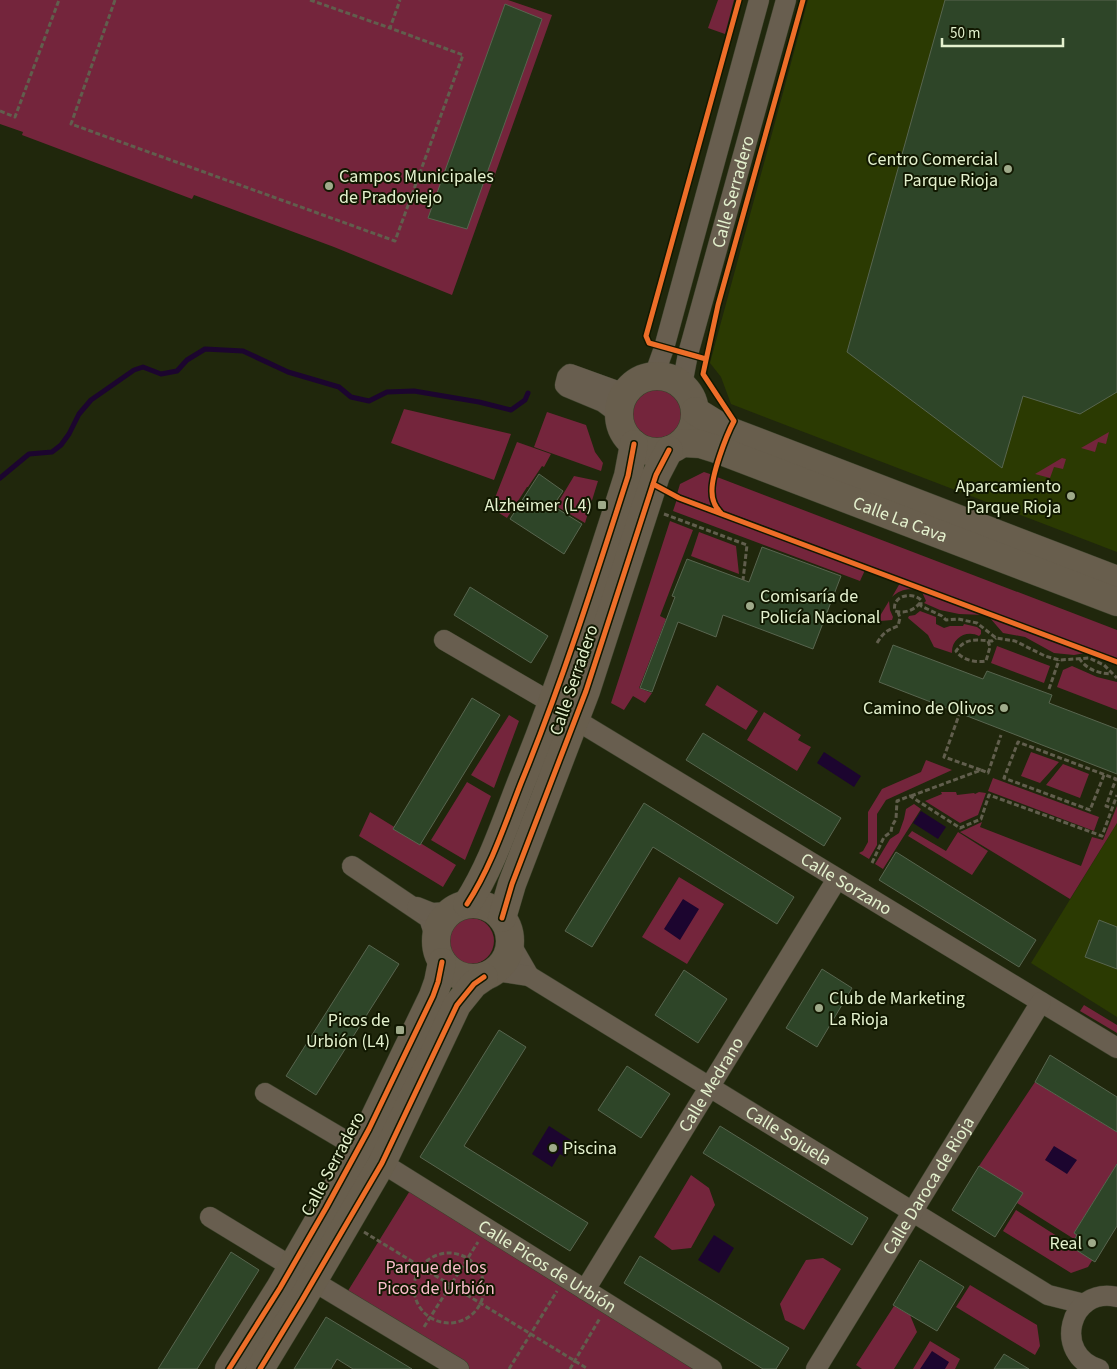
<svg xmlns="http://www.w3.org/2000/svg" width="1117" height="1369" viewBox="0 0 1117 1369" font-family="'Source Sans 3',sans-serif">
<style>
.built{fill:#2b3a02}
.green{fill:#74253c}
.water{fill:#1c052f}
.lines{fill:none;stroke-linecap:round;stroke-linejoin:round}
.stream{stroke:#1c052f;stroke-width:5}
.building{fill:#2e4528;stroke:#58654f}
.minor-casing{stroke:#3b412a;stroke-width:21}
.secondary-casing{stroke:#3b412a;stroke-width:29}
.path{stroke:#615e4d;stroke-width:3;stroke-dasharray:5 2.5;stroke-linecap:butt}
.minor{stroke:#685e4f;stroke-width:20}
.secondary{stroke:#685e4d;stroke-width:28}
.cycleway-casing{stroke:#111801;stroke-width:8}
.cycleway{stroke:#ee6e29;stroke-width:5}
.poi-dot{fill:#9faa8a;stroke:#111801;stroke-width:2}
.labels{text-anchor:middle;dominant-baseline:central;stroke-width:4;stroke-linejoin:round;paint-order:stroke}
.poi-label{font-size:18px;fill:#e4f1ce;stroke:#111801;text-anchor:end}
.street-label{font-size:18px;fill:#e4f1ce;stroke:#111801}
.park-label{font-size:18px;fill:#fabcca;stroke:#111801}
</style>
<rect width="100%" height="100%" fill="#20270c"/>
<path class="built" d="M808 0H1117V552L731 404 721 377 710 363Z
M1117 823V1017L1031 963Z"/>
<path class="green" d="M0 0H508L552 15 452 295 334 247 194 195 192 199 22 135 23 132 0 124Z
M718 0H734L725 34 708 28Z
M631 414a26 26 0 1 1 52 0a26 26 0 1 1-52 0Z
M404 409 511 434 494 480 391 443Z
M547 412 586 425 595 452 603 463 601 471 534 447Z
M1109 432 1106 444 1098 442 1095 452 1081 448Z
M517 442 551 454 544 467 542 466 528 487H527L507 518 491 508Z
M1062 458 1066 459 1063 469 1054 467 1050 478 1035 474Z
M704 472 713 475C708 488 712 494 712 506L677 494 680 484Z
M574 476 598 481 585 523 556 506Z
M717 477 1117 630V659L724 511C714 501 713 490 717 477Z
M677 499 865 570 860 581 673 511Z
M670 521 693 530 660 616 666 619 639 688 652 693 645 703 633 696 624 710 611 703Z
M699 532 736 546 739 574 691 556Z
M900 583 984 615 959 614 940 610 924 603 926 601 922 592C912 587 900 589 892 597Z
M889 601 890 610 893 617 892 620 880 621 875 624Z
M920 611 936 617V624L944 628 950 626H963L964 624 977 627 981 630V634L979 636C966 629 951 639 952 653L934 647 928 635 908 618 909 616 915 615Z
M990 618 1085 653 1074 655 1054 653 1025 637 1003 633Z
M997 646 1050 666 1044 683 991 663Z
M1072 666 1097 677 1117 682V710L1057 687 1063 670Z
M717 685 758 711 746 730 705 705Z
M764 712 801 735 798 740 811 747 797 771 747 740Z
M509 715 519 721 494 788 471 775Z
M1031 752 1059 762 1040 783 1021 776Z
M926 760 952 770 886 800 877 814V845L869 859 859 853 863 851 868 842V812L882 789 921 772Z
M1063 764 1089 774 1080 798 1046 785Z
M993 778 1099 817 1094 831 988 791Z
M467 782 491 796 465 860 431 840Z
M941 792H956L957 795 974 793 975 794 979 792 986 793 978 815 960 823 925 801 942 794Z
M914 804 921 809 883 869 875 864 890 839 899 833 904 819 906 809Z
M1117 806V823L1070 899 960 832 982 822 980 827 1081 866 1092 837 1103 840Z
M370 812 456 865 443 887 359 836Z
M912 831 946 851 958 832 988 851 972 875 908 836Z
M679 877 724 904 687 964 642 937Z
M448 941a23 23 0 1 1 46 0a23 23 0 1 1-46 0Z
M1084 1005 1117 1025V1033L1080 1011Z
M1035 1082 1117 1132V1164L1074 1233 1077 1235 1074 1239 1017 1203 1022 1193 979 1166Z
M691 1175 709 1188 715 1205 691 1248 672 1250 654 1237Z
M411 1189 703 1369H469L346 1294Z
M1016 1210 1093 1259 1088 1267 1071 1273 1003 1231Z
M823 1258 841 1269 804 1330 785 1320 780 1304 806 1260Z
M970 1285 1037 1325 1040 1346 1035 1355 956 1307Z
M894 1306 910 1315 917 1332 894 1369H862L856 1365Z
M930 1341 960 1359 955 1369H913Z"/>
<path class="water" d="M824 752 861 776 854 787 817 763Z
M921 811 946 827 938 839 913 823Z
M683 899 699 909 680 940 664 929Z
M549 1126 574 1142 565 1157 560 1154 552 1167 532 1154Z
M1054 1146 1077 1160 1067 1174 1045 1160Z
M714 1235 734 1248 719 1273 698 1260Z
M932 1351 949 1362 945 1369H920Z"/>
<g class="lines">
<path class="stream" d="M0 478 29 454 52 452 61 445 69 434 79 414 91 400 134 370 143 367 161 374 177 371 187 360 205 349 243 351 288 372 339 387 351 397 369 401 387 392 414 391 479 402 511 410 525 400 528 393"/>
</g>
<path class="building" d="M945 0H1117V392L1080 414 1023 396 1002 468 847 352Z
M505 4 542 19 467 229 428 218Z
M539 474 563 491 553 506 582 524 564 554 510 519Z
M762 547 841 576 813 649 723 615 716 637 678 622 652 692 640 688 675 597 672 596 687 559 749 582Z
M470 587 548 636 531 663 454 615Z
M893 645 983 679 987 671 1052 695 1049 703 1117 729V774L879 682Z
M472 698 500 715 420 845 393 829Z
M703 733 841 818 824 846 686 760Z
M644 803 794 897 777 924 653 847 592 947 565 931Z
M896 852 1036 940 1019 967 879 880Z
M1099 920 1117 927V969L1085 957Z
M369 945 399 964 316 1095 286 1076Z
M822 969 852 988 817 1047 786 1028Z
M684 970 727 999 698 1043 655 1015Z
M499 1030 526 1047 464 1146 588 1223 570 1251 420 1157Z
M1050 1055 1117 1097V1132L1035 1082Z
M627 1066 670 1094 641 1138 598 1110Z
M720 1126 868 1218 852 1245 703 1153Z
M1117 1164V1226L1095 1262 1070 1246 1077 1235 1074 1233Z
M979 1166 1023 1193 995 1237 952 1210Z
M231 1252 259 1270 197 1369H158Z
M640 1256 789 1348 776 1369H763L624 1283Z
M920 1260 964 1287 937 1331 893 1305Z
M326 1317 412 1369H353L337 1359 331 1369H294Z
M1004 1354 1029 1369H994Z"/>
<g class="lines">
<g class="minor-casing">
<g id="minor">
<path d="M654 376 664 348 759 0"/>
<path id="s1" d="M682 385 688 354 786 0"/>
<path d="M619 414 603 402 567 387 565 385 567 377 570 374 617 391H627"/>
<path d="M444 640 552 703"/>
<path id="s2" d="M576 720 1117 1048"/>
<path d="M352 866 429 918 435 936"/>
<path d="M417 907 432 913 449 912"/>
<path d="M510 943 529 976"/>
<path id="s3" d="M495 971 529 976 1048 1295 1084 1304"/>
<path d="M265 1093 358 1148"/>
<path id="s4" d="M382 1163 712 1369"/>
<path d="M210 1217 292 1267"/>
<path d="M313 1281 459 1369"/>
<path id="s5" d="M585 1290 837 879"/>
<path id="s6" d="M816 1369 1041 1002"/>
<path d="M1099 1369C1052 1355 1069 1286 1117 1297"/>
</g>
</g>
<g class="secondary-casing">
<g id="secondary">
<circle cx="657" cy="414" r="38"/>
<path d="M695 411 724 429 1117 580"/>
<path id="s7" d="M683 443 700 444 716 449 1117 602"/>
<circle cx="473" cy="941" r="37"/>
<path d="M467 904C491 867 505 824 521 783 562 683 595 579 628 476L634 444"/>
<path d="M502 918 512 884 586 691 656 475 669 450"/>
<path d="M229 1369 280 1288 326 1208 369 1129 433 996 438 982 442 962"/>
<path d="M260 1369 302 1300 382 1163 457 1005 474 984 484 977"/>
</g>
</g>
<path class="path" d="M115 0 71 124 395 241 463 55 390 28 400 0
M310 0 390 28
M0 111 15 117 59 0
M664 514 747 545 743 580
M920 603C914 610 905 614 895 611 891 596 912 591 921 600V606L942 616 946 620 958 619 977 623 996 638 1015 641 1045 656 1059 660 1089 658 1104 665 1117 678
M988 641 990 647 986 661C976 663 962 660 956 651 966 637 977 640 992 641L996 638
M877 643C883 633 887 630 898 626L900 618 898 612
M1079 658C1087 670 1098 673 1111 674
M1049 689 1059 660
M981 770 988 773 1001 735
M1104 775 1090 810 1004 778 1018 742 1116 779 1106 806 1112 808
M911 796 981 770 944 757 959 715
M872 863 884 837 891 832 892 826 896 819 897 801 910 796 960 828 981 819 989 795 1102 836 1117 795
M364 1232 588 1369
M414 1288a35 35 0 1 1 70 0a35 35 0 1 1-70 0Z
M424 1327 478 1242
M509 1369 557 1291
M570 1369 600 1318"/>
<use href="#minor" class="minor"/>
<use href="#secondary" class="secondary"/>
<g class="cycleway-casing">
<path id="cycleway" d="M706 359 649 343 646 336 739 0
M653 484 679 498 1117 662
M721 513C716 508 712 500 712 492 711 476 726 436 734 421L703 374 718 305 803 0
M467 904C491 867 505 824 521 783 562 683 595 579 628 476L634 444
M502 918 512 884 586 691 656 475 669 450
M229 1369 280 1288 326 1208 369 1129 433 996 438 982 442 962
M260 1369 302 1300 382 1163 457 1005 474 984 484 977"/>
</g>
<use href="#cycleway" class="cycleway"/>
</g>
<g class="poi-dot">
<circle cx="1008" cy="169" r="5"/>
<circle cx="329" cy="186" r="5"/>
<circle cx="1071" cy="496" r="5"/>
<rect x="597" y="500" width="10" height="10" rx="2.5"/>
<circle cx="750" cy="606" r="5"/>
<circle cx="1004" cy="708" r="5"/>
<circle cx="819" cy="1008" r="5"/>
<rect x="395" y="1025" width="10" height="10" rx="2.5"/>
<circle cx="553" cy="1148" r="5"/>
<circle cx="1092" cy="1243" r="5"/>
</g>
<g class="labels">
<g class="poi-label">
<text x="998" y="159">Centro Comercial<tspan x="998" dy="21">Parque Rioja</tspan></text>
<text x="339" y="176" text-anchor="start">Campos Municipales<tspan x="339" dy="21">de Pradoviejo</tspan></text>
<text x="1061" y="486">Aparcamiento<tspan x="1061" dy="21">Parque Rioja</tspan></text>
<text x="592" y="505">Alzheimer (L4)</text>
<text x="760" y="596" text-anchor="start">Comisaría de<tspan x="760" dy="21">Policía Nacional</tspan></text>
<text x="994" y="708">Camino de Olivos</text>
<text x="829" y="998" text-anchor="start">Club de Marketing<tspan x="829" dy="21">La Rioja</tspan></text>
<text x="390" y="1020">Picos de<tspan x="390" dy="21">Urbión (L4)</tspan></text>
<text x="563" y="1148" text-anchor="start">Piscina</text>
<text x="1082" y="1243">Real</text>
</g>
<g class="street-label">
<text stroke="none"><textPath href="#s1" startOffset="200">Calle Serradero</textPath></text>
<text stroke="none"><textPath href="#s7" startOffset="231">Calle La Cava</textPath></text>
<text transform="translate(574 680) rotate(-71)">Calle Serradero</text>
<text stroke="none"><textPath href="#s2" startOffset="316">Calle Sorzano</textPath></text>
<text stroke="none"><textPath href="#s5" startOffset="241">Calle Medrano</textPath></text>
<text stroke="none"><textPath href="#s3" startOffset="339">Calle Sojuela</textPath></text>
<text transform="translate(333 1164) rotate(-62)">Calle Serradero</text>
<text stroke="none"><textPath href="#s6" startOffset="215">Calle Daroca de Rioja</textPath></text>
<text stroke="none"><textPath href="#s4" startOffset="195">Calle Picos de Urbión</textPath></text>
</g>
<g class="park-label">
<text x="436" y="1267">Parque de los<tspan x="436" dy="21">Picos de Urbión</tspan></text>
</g>
</g>
<path d="M942 38v8h121v-8" fill="none" stroke="#e4f1ce" stroke-width="2.5"/>
<text x="950" y="38" font-size="15" fill="#e4f1ce" stroke="#111801" stroke-width="4" paint-order="stroke">50 m</text>
</svg>
